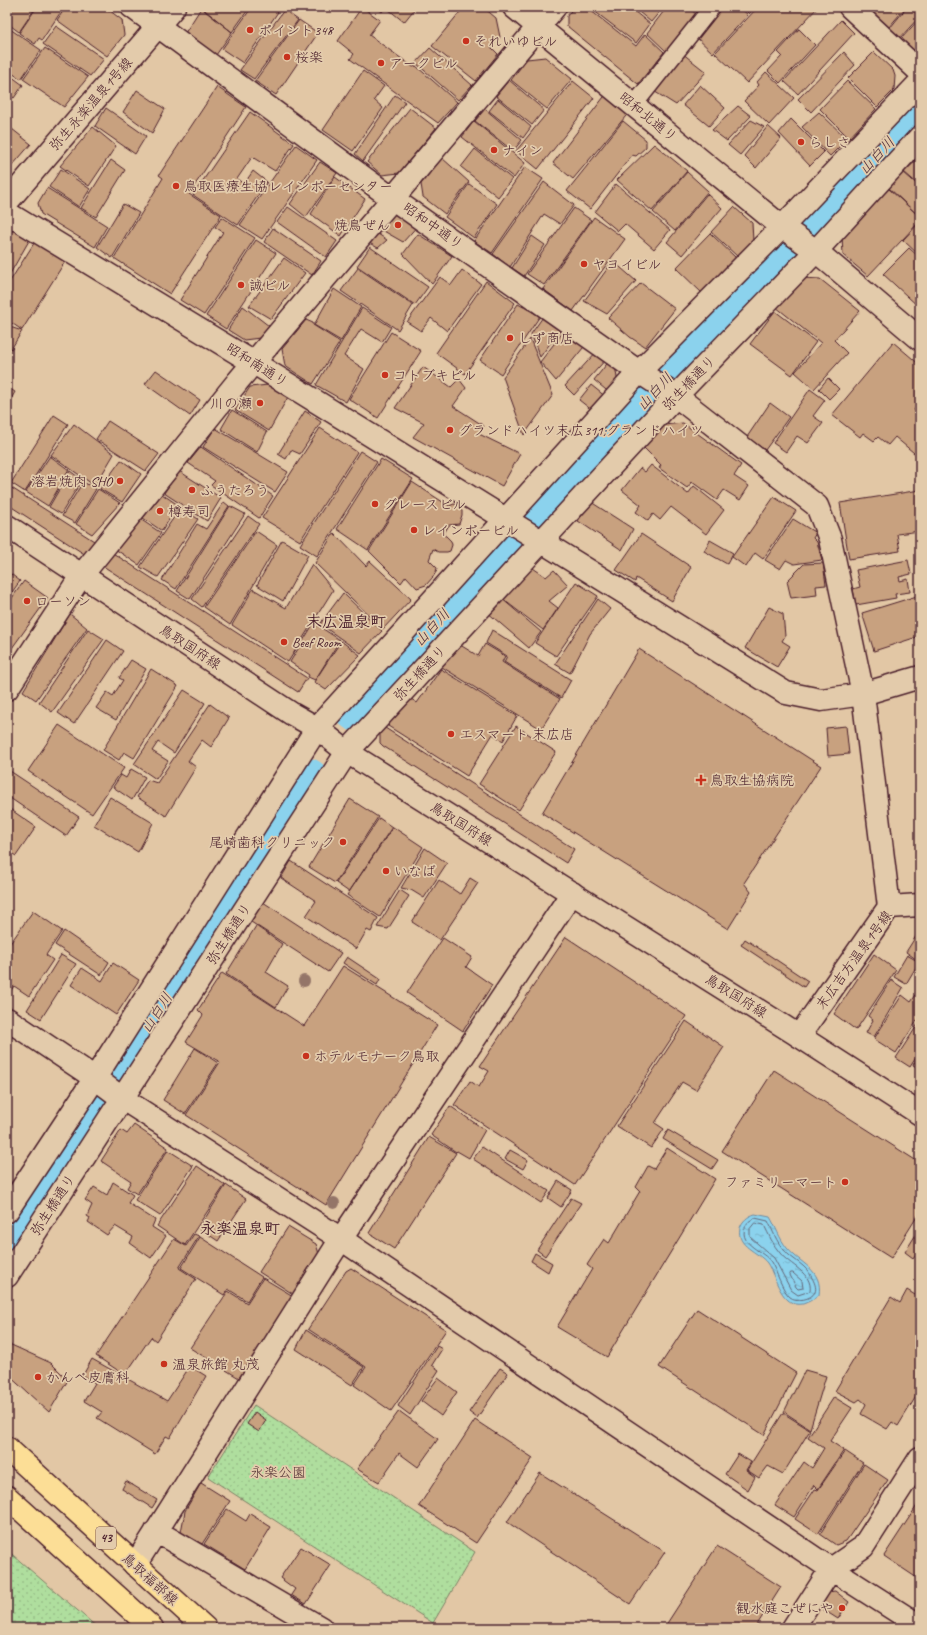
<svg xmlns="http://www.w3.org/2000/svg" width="927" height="1635" viewBox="0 0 927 1635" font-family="Caveat,'Klee One',sans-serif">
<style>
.park{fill:url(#park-dots);stroke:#7c7e64}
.water{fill:url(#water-ripples);stroke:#718a9f}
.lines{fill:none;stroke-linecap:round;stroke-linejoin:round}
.shore{stroke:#646779;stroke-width:1}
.river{stroke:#8bd2ed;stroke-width:49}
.building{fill:#c8a17f;stroke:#4a1f2b}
.service-casing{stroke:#4a1f2b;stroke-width:19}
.minor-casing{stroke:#4a1f2b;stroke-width:25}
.tertiary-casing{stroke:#4a1f2b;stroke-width:25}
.secondary-casing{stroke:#4a1f2b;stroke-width:25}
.primary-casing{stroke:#4a1f2b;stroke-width:25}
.service{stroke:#e3cbab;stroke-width:16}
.minor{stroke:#e3cbab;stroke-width:22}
.tertiary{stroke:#e3cbab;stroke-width:22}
.secondary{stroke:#e3cbab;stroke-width:22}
.primary{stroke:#fcde96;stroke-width:22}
.tree{fill:#947568}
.poi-dot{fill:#c8321e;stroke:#e3cbab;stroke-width:1.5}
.labels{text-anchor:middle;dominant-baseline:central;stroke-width:3.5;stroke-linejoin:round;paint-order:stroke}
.shield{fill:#e3cbab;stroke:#785351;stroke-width:1}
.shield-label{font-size:13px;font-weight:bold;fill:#4a1f2b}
.poi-label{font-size:14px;fill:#4a1f2b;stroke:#e3cbab;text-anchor:start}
.street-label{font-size:14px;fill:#4a1f2b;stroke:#e3cbab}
.park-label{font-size:14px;fill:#543236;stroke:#e3cbab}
.water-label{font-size:15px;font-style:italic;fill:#50313e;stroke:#e3cbab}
.quarter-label{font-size:16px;font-weight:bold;fill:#4a1f2b;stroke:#e3cbab}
</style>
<defs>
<pattern id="park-dots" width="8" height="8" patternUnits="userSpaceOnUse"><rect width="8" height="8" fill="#afde9e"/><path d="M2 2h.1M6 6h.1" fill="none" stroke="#98be88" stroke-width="1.8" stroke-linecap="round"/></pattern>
<pattern id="water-ripples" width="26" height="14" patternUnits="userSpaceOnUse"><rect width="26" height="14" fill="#8bd2ed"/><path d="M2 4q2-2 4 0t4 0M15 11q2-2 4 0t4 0" fill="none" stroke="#79b4cb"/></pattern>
</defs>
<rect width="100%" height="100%" fill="#e2c7a5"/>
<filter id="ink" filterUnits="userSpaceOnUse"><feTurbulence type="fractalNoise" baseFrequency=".025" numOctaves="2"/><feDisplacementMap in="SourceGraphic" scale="8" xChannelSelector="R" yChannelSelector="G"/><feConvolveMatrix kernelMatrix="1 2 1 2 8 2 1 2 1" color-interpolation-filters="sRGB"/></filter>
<g filter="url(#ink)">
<path class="park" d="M254 1405 475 1552 433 1623 208 1477Z
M7 1550 98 1628H7Z"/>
<path class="water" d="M755 1214 770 1217C776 1227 779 1238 787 1248 800 1264 823 1269 819 1295 814 1299 809 1302 803 1304 781 1308 776 1276 767 1263 758 1251 736 1247 740 1228 742 1221 748 1216 755 1214Z"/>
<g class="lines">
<path class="shore" d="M755 1218 768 1221C773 1231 776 1241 784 1250 792 1260 807 1265 812 1278 814 1281 817 1288 815 1292 811 1300 796 1302 790 1297 782 1290 777 1272 771 1262 764 1251 739 1245 745 1228 746 1223 750 1220 755 1218Z
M755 1223 764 1225C769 1235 773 1245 780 1253 789 1265 813 1273 810 1291L798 1295 791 1290 774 1258 750 1237V1229Z
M791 1273H793L802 1281 803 1288 798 1289 796 1287 790 1275Z"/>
<path class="river" d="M357 707 509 545 782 259 919 112
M7 1245 306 782"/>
</g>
<path class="building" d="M13 7H36L19 32 7 23V16Z
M37 7H64L42 40 39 38 35 44 19 33Z
M66 7H105L122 20 124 35 107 56 57 20Z
M201 7H250L232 32Z
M252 7H271L278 12 243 63 222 49Z
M362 7 380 20 369 35 413 67 416 66 457 102 438 123 350 59 354 54 338 41Z
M376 7H386L382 12Z
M390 7H416L404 22 388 9Z
M464 7H483L496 18 500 37 491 47 498 54 476 81 432 46Z
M574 7H586L636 46 645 34 664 52 638 84 567 26V16Z
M589 7H629L650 24 636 43Z
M633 7H658L661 10 651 22Z
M667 7H688L697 15 666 51 647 33Z
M723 7H739L748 15 713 53 696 37Z
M742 7H755L749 14Z
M758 7H818L747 83 715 53Z
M875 7H906L889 27 871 11Z
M907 7H920V16L900 38 890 28Z
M201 8 232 32 216 55 185 33Z
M284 10 298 20 254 79 240 70Z
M920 18V48L916 52 901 39Z
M299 20 318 33 276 95 255 81Z
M841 20 854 33 798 94 784 81Z
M56 26 104 59 90 76 43 44Z
M7 27 41 50 21 79 7 70Z
M799 29 815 45 780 83 768 71 782 56 778 52Z
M45 48 88 77 64 107 23 79Z
M430 48 472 85 458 100 416 63Z
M844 52 855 65 811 112 798 99Z
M874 52 893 70 895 76 894 90 877 107 848 78Z
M682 53 706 72 676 105 652 90Z
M545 57 572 79 547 109 511 80 527 59Z
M363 71 384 86 374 100 383 108 353 151 323 130Z
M766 72 794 98 769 125 744 101 759 85 757 82Z
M7 73 23 85 14 98 7 93Z
M509 80 544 110 532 125 496 96Z
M573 81 594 98 538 169 516 151Z
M847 81 876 109 849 138 820 109Z
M700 85 725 108 709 126 683 105Z
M217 87 246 107 189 194 221 215 170 294 114 258 163 178 159 175Z
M137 90 165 109 152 133 123 112Z
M607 93 631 110 573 179 553 163Z
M395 95 405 102 363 161 355 154Z
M498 99 531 127 523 138 489 111Z
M738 106 751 116 727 141 712 130Z
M106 108 146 136 135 154 95 126Z
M410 108 436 128 399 173 382 175 367 162Z
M485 109 522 140 513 151 475 121Z
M250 112 294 144 275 171 252 157 237 179 244 184 253 171 267 182 238 225 193 195Z
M819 112 847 139 830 156 802 127Z
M791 119 824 152 810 166 779 133Z
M751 120 764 127 740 155 728 145Z
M474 121 525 163 514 178 462 137Z
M623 121 646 140V147L636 156 632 155 590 209 567 191Z
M768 126 781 138 756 168 744 156Z
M93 127 116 146 89 186 60 166Z
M12 129 31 144 12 166 7 163V135Z
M654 144 687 171 652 211 617 180Z
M296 145 317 160 262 239 240 225Z
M475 149 512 179 498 197 461 167Z
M920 157V186L904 172Z
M442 158 469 182 445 214 423 197 421 184Z
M111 160 125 170 96 217 81 208Z
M320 162 337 173 306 217 290 204Z
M525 167 543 179 492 253 474 241Z
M61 169 90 189 79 207 49 187Z
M687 172 708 191 675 231 653 212Z
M903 172 920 187V217L889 188Z
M335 177 365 199 341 236 311 214Z
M544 182 574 205 560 224 544 214 510 267 493 254Z
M469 184 497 204 474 238 445 217Z
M616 184 670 230 654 249 625 224 618 231 595 212Z
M47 188 107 226 95 247 41 214 38 203Z
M889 189 920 217V221L868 276 843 255 842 236Z
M707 194 722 208 682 255 667 242Z
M123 204 139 213 112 258 97 247Z
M288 207 337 241 326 257 277 222Z
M393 207 420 223 403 242 375 226Z
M734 207 752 223 753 241 738 257 711 232Z
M574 208 591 220 544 285 527 274Z
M222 217 255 238 204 315 180 300 223 232 215 227Z
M594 217 625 239 573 311 543 289Z
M920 222V256L903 240Z
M273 228 321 261 312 275 264 242Z
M19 230 30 239 7 279V232Z
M372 230 387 240 378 248 364 240Z
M710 233 736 258 703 294 676 268Z
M418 234 452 256 432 284 403 254Z
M532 236 545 245 524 276 512 268Z
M36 240 66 260 22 330 7 320V286Z
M256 240 276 253 226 329 206 316Z
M370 247 428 287 415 305 357 266Z
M909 248 920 258V308L883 274Z
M284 258 305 273 271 319 249 306Z
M613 261 636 281 607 314 584 301Z
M358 268 413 305 398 330 341 291Z
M462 270 481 284 447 331 431 318 421 331 407 322 440 277 451 285Z
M802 278 820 279 860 311 834 340 847 353 814 389 795 372 821 343 776 307Z
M486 281 515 303 465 374 436 353Z
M641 283 675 309 645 347 630 337 608 318Z
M334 289 361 307 341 341 314 325Z
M518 304 540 316 501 374 480 360Z
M243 306 269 326 260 338 244 340 228 330Z
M362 308 391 327 382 342 361 329 344 356 364 369 346 402 316 385Z
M775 311 816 342 792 375 750 344Z
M545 314 564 325 540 357 531 334Z
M306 320 313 323V325L340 342 313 384 285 366 282 349Z
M7 326 22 331 7 356Z
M567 327 588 342 556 381 540 362Z
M391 332 421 351 378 418 349 399Z
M530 339 553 395 524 435 503 377Z
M893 342 920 365V402L914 410 917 412 920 408V458L895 437 888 445 878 437 874 441 863 433 860 437 832 415Z
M598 350 607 358 574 395 565 386Z
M610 360 615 365 618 384 611 394 594 380Z
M423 367 451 387 459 379 466 388 453 406 484 426 479 434 520 454 502 486 413 437 424 423 395 408Z
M156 370 200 400 190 416 145 384Z
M828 378 839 389 829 399 819 389Z
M268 385 288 397 269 431 235 410 250 387Z
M591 385 606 397 593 411 579 400Z
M7 387 15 392 7 406Z
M810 389 825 400 813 416 823 423 808 443 797 436 786 452 773 443Z
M770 403 789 417 765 450 747 437Z
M232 410 267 432 257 452 221 429Z
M305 411 321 422 300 454 291 450 286 459 278 454Z
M54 415 68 424 25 492 11 483Z
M108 421 159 454 146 471 96 439Z
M683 423 741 465 734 476 749 486 740 500 724 490 717 500 692 482 687 488 659 468 661 465 643 447 664 425Z
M74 424 114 454 95 486 51 455Z
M215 428 288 472 275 492 203 447Z
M320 428 357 452 300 541 262 518Z
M201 447 273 496 259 518 211 485 215 481 188 463Z
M360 451 377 462 317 556 300 545Z
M50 456 69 470 48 506 26 492Z
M381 459 413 479 368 550 337 529Z
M121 460 141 474 122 502 100 489Z
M651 465 688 494 694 486 724 510 706 534 671 507 660 520 653 514 648 521 636 512 641 505 622 490 640 468 645 472Z
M70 471 82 480 61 514 49 507Z
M179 471 221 498 207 521 164 493Z
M83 482 96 489 75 523 62 516Z
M412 482 449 506 454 504 457 505 462 511V515L459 524 449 525 443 535 446 536 451 541 452 545 450 551 447 552H438L433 549 429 560 437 568 436 572 433 577 426 585 417 588 406 576 401 583 369 551Z
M7 485 307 678 298 692 7 504Z
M98 489 120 503 92 534 76 524Z
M920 490V531L897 534 900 551 849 559 840 503Z
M162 494 178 505 162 531 143 518Z
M774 497 796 511 763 559 755 553 746 567 732 557Z
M224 502 229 506 176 589 162 580 197 524 206 529Z
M591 502 633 529 622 550 578 521Z
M230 506 245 514 190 599 177 591Z
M181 507 198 519 158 577 140 567Z
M248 516 259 524 202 607 192 599Z
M140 519 161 533 139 565 115 549Z
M793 519 816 533 813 538 817 542 822 560 794 564 786 560 780 569 765 560Z
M256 531 277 545 230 625 204 607Z
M334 533 366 566 370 561 411 599 383 629 315 563Z
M641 534 691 567 672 601 636 578 635 582 616 570Z
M282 540 308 555 283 601 257 585Z
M710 540 733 553 727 564 704 551Z
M908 560 911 574 899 577 900 581 908 579 910 592 895 594 896 598 856 605 853 589 860 587 856 570Z
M823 563 826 585 816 586 817 595 791 598 787 581 804 564Z
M312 564 333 590 288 662 232 625 253 589 286 608Z
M530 566 546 577 554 570 568 585 549 601 558 608 543 630 500 597Z
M7 571 20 581 7 599Z
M24 581 48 598 7 655V605Z
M576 582 598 596 556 656 535 643Z
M343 593 382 631 361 653 320 624Z
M920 595V636L874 651 862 613Z
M501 598 541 632 529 648 487 612Z
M598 599 610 609 590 634 570 673 555 664Z
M769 607 783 614 785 636 782 641 790 646 777 667 745 648Z
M70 614 87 628 36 700 23 691Z
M314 623 340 640 315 680 308 677 309 675 290 662Z
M88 629 104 639 52 712 39 702Z
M492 630 571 680 561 698 504 662 507 656 486 643Z
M107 640 123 651 74 724 58 713Z
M341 641 360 655 326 690 314 682Z
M457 643 478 656 485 644 505 656 502 662 560 699 541 729 442 667Z
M639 649 821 766 744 883 751 892 728 929 542 813Z
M131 660 146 669 116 720 96 708 107 692 113 696 123 680 119 678Z
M151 669 178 686 134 758 124 752 119 760 103 750Z
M441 669 517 716 503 741 493 734 467 776 388 726 407 696 417 703Z
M184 690 205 703 174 753 158 742 152 751 168 761 156 779 134 764Z
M210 704 229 718 211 747 202 740 188 761 196 767 166 816 137 797 148 780 157 783Z
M59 725 124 768 92 814 28 771Z
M382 726 574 849 566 863 383 746 380 743V730Z
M516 726 556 752 519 810 479 784Z
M846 726 849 754 828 756 826 728Z
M7 769 79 817 66 836 7 796Z
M131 769 145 777 132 800 113 787 121 775 126 778Z
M110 797 153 823 138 852 94 825Z
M350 799 378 817 335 883 309 867Z
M7 807 36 827 16 856 7 850Z
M379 818 392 827 349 892 336 883Z
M393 827 423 847 380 917 347 895Z
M425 848 447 863 424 898 411 890 401 888Z
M291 861 378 918 371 932 367 930 356 949 306 916 316 901 281 878Z
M470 878 478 883 440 940 412 922 439 880 460 894Z
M400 890 409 896 388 929 377 927Z
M263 902 341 953 328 972 251 922Z
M33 911 62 931 46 955 53 960 29 996 14 986 7 996V948Z
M256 926 282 944 266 972 288 986 276 1007 226 974Z
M64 931 109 962 101 975 55 945Z
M920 932V962L906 952 918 933Z
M566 937 686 1016 575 1185 454 1105 470 1081 479 1087 489 1071 480 1066Z
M443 938 472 957 466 967 492 985 463 1031 407 993Z
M745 939 808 981 804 987 741 945Z
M874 954 896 970 856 1030 834 1014Z
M61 955 76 964 41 1019 27 1010Z
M907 955 919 962 906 984 894 977Z
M347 957 380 979 377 985 343 963Z
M113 963 139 980 116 1015 71 985 82 968 102 981Z
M343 966 437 1025 326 1205 186 1115 220 1062 186 1042 203 1015 198 1010 222 973 304 1026Z
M891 980 903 988 874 1037 866 1033 873 1020 868 1016Z
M920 989V1016L896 1053 874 1039 902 995 911 1002Z
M686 1021 724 1047 696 1090 682 1082 655 1123 664 1129 651 1148 617 1126Z
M920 1021V1051L910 1067 896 1058Z
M195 1048 218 1063 185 1114 163 1100Z
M920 1053V1069L913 1065Z
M774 1070 920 1163V1212L891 1258 722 1151Z
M450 1106 485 1130 469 1158 457 1151 456 1152 431 1135Z
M134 1125 168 1148 137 1194 127 1188 131 1181 101 1161 121 1130 127 1134Z
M668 1130 718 1160 712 1169 663 1139Z
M429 1137 456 1153 394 1249 369 1233Z
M482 1147 549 1191 541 1203 473 1159Z
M667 1148 715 1179 607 1357 557 1327 592 1269 587 1265 604 1239 609 1243 640 1191 636 1187 648 1166 654 1169Z
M168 1150 193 1166 160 1216 135 1200Z
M510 1150 528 1160 523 1169 505 1159Z
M197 1166 225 1185 185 1245 157 1226Z
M558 1181 572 1190 561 1207 548 1198Z
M113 1182 133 1195 128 1203 155 1220 152 1227 166 1236 151 1258 130 1243 133 1237 115 1226 107 1235 88 1222 90 1218 87 1216 92 1205 85 1200 94 1187 107 1195Z
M226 1185 246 1199 218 1241 199 1228Z
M571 1198 581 1203 545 1256 537 1250Z
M288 1227 316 1244 319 1254 293 1294 259 1272Z
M920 1228V1248L913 1258 905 1252Z
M194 1234 199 1236 179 1268 196 1279 156 1341 151 1337 125 1375 96 1356 174 1239 186 1246Z
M200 1237 262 1277 247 1301 228 1289 224 1295 181 1268Z
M535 1253 552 1263 548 1272 531 1261Z
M351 1268 446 1330 391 1411 354 1385 366 1367 308 1329 346 1271Z
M263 1278 293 1296 239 1378 190 1348 228 1291 247 1303Z
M907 1290 920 1298V1390L898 1426 892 1422 887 1429 861 1414 866 1404 860 1399 856 1402 835 1391 891 1297 900 1303Z
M697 1309 796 1373 764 1435 659 1367Z
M306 1330 364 1367 352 1385 296 1349Z
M7 1343 51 1363 68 1380 49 1412 7 1374Z
M437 1346 442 1349 432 1365 439 1370 410 1415 398 1406Z
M92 1359 167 1401 190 1366 206 1376 170 1438 166 1436 155 1454 97 1418 102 1412 84 1401 95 1383 83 1375Z
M500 1368 508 1373 477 1418 469 1412Z
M805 1370 826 1376 810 1429 784 1412Z
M438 1378 457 1392 441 1416 421 1401Z
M834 1397 852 1408 830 1441 844 1450 818 1489 814 1485 794 1517 775 1505 804 1462 812 1468 824 1448 808 1437Z
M399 1411 438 1439 418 1467 399 1453 379 1482 357 1469Z
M255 1412 266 1420 259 1432 247 1424Z
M783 1413 810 1430 783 1474 768 1466 759 1478 747 1470Z
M475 1420 533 1458 476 1543 419 1506Z
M845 1451 863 1463 818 1534 795 1519 815 1489 818 1490Z
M738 1454 751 1462 746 1470 755 1477 748 1490 725 1474Z
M864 1464 888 1480 846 1541 836 1545 820 1534Z
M540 1473 665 1552 630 1604 507 1522Z
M126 1481 157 1500 152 1508 122 1489Z
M201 1483 230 1501 202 1544 181 1532 185 1511Z
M920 1501V1580L884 1556Z
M227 1509 246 1521 250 1514 271 1527 245 1569 204 1544Z
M717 1546 781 1587 755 1628H664Z
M301 1547 331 1565 306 1604 291 1595 295 1589 280 1578Z
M835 1591 849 1602 838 1619 819 1607 828 1592Z"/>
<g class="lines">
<g class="service-casing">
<path id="service" d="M634 105 712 7"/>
</g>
<g class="minor-casing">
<path id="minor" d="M132 7 393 199 639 372 676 396 817 506 830 539 863 694 889 907
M514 7 782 227 816 251 920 339
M850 7 920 72
M7 202 174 7
M7 213 254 363 786 693 821 700 863 694 920 677
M7 689 81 576 238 381 555 7
M7 1019 95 1078 123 1099 341 1239 831 1569 920 1626
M799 1036 889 907 920 905
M7 1211 95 1078 317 728 639 372 782 227 920 82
M7 1276 347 752 676 396 816 251 920 137
M156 1531 321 1628
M135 1565 341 1239
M793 1628 831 1569 863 1547 920 1458"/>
</g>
<g class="tertiary-casing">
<path id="tertiary" d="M341 1239 572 893"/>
</g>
<g class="secondary-casing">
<path id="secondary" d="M7 526 292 714 317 728 347 752 799 1036 920 1114"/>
</g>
<g class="primary-casing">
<path id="primary" d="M7 1448 205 1628
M7 1497 152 1628"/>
</g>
<use href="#service" class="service"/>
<use href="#minor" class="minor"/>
<use href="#tertiary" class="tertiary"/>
<use href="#secondary" class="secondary"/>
<use href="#primary" class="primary"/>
</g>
<g class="tree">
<circle cx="304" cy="981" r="6"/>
<circle cx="334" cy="1203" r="6"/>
</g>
</g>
<g class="poi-dot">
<circle cx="250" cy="30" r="4"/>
<circle cx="466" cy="41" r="4"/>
<circle cx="287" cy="57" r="4"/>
<circle cx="381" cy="63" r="4"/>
<circle cx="801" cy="142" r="4"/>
<circle cx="494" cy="150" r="4"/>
<circle cx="176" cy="186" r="4"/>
<circle cx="398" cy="225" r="4"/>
<circle cx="584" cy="264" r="4"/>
<circle cx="241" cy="285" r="4"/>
<circle cx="510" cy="338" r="4"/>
<circle cx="385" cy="375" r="4"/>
<circle cx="260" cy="403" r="4"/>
<circle cx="450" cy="430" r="4"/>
<circle cx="120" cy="481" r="4"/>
<circle cx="192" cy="490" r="4"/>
<circle cx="375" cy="504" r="4"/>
<circle cx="160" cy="511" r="4"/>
<circle cx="414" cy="530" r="4"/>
<circle cx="27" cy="601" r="4"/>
<circle cx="284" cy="642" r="4"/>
<circle cx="451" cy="734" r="4"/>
<path d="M699 774h4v4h4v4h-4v4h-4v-4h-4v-4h4z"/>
<circle cx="343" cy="842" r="4"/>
<circle cx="386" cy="871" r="4"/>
<circle cx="306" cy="1056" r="4"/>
<circle cx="845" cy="1182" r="4"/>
<circle cx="164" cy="1364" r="4"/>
<circle cx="38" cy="1377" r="4"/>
<circle cx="842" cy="1608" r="4"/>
</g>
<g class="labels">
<rect class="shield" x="96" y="1527" width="20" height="22" rx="3"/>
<g class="shield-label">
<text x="106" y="1538">43</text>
</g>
<g class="poi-label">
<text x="258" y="30">ポイント348</text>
<text x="474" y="41">それいゆビル</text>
<text x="295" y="57">桜楽</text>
<text x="389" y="63">アークビル</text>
<text x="809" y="142">らしさ</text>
<text x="502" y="150">ナイン</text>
<text x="184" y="186">鳥取医療生協レインボーセンター</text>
<text x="390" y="225" text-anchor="end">焼鳥ぜん</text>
<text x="592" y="264">ヤヨイビル</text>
<text x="249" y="285">誠ビル</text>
<text x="518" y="338">しず商店</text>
<text x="393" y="375">コトブキビル</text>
<text x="252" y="403" text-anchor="end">川の瀬</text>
<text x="458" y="430">グランドハイツ末広311;グランドハイツ</text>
<text x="112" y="481" text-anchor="end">溶岩焼肉 SHO</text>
<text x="200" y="490">ふうたろう</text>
<text x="383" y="504">グレースビル</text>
<text x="168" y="511">樽寿司</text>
<text x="422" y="530">レインボービル</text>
<text x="35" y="601">ローソン</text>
<text x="292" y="642">Beef Room</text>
<text x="459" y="734">エスマート 末広店</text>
<text x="710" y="780">鳥取生協病院</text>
<text x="335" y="842" text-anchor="end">尾崎歯科クリニック</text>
<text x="394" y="871">いなば</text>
<text x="314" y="1056">ホテルモナーク鳥取</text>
<text x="837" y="1182" text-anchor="end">ファミリーマート</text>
<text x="172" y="1364">温泉旅館 丸茂</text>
<text x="46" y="1377">かんべ皮膚科</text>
<text x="834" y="1608" text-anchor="end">観水庭こぜにや</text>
</g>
<g class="street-label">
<text transform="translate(91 104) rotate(-49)">弥生永楽温泉1号線</text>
<text transform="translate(648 117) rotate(39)">昭和北通り</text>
<text transform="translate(433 226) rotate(35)">昭和中通り</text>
<text transform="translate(257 365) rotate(32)">昭和南通り</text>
<text transform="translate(689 383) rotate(-46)">弥生橋通り</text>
<text transform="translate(190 647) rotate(33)">鳥取国府線</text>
<text transform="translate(420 673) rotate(-47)">弥生橋通り</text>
<text transform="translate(461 824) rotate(32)">鳥取国府線</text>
<text transform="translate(229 934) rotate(-57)">弥生橋通り</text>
<text transform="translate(854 960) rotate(-54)">末広吉方温泉1号線</text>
<text transform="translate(736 996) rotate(32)">鳥取国府線</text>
<text transform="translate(53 1205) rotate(-57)">弥生橋通り</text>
<text transform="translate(150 1579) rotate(42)">鳥取福部線</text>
</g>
<g class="park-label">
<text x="278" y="1472">永楽公園</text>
</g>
<g class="water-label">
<text transform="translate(877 156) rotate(-47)">山白川</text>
<text transform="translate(655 392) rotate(-47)">山白川</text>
<text transform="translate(432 628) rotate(-47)">山白川</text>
<text transform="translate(157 1013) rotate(-57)">山白川</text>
</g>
<g class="quarter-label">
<text x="346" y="622">末広温泉町</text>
<text x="240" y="1229">永楽温泉町</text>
</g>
</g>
<rect width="927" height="1635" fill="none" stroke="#e3cbab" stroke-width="24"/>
<rect x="12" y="12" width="903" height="1611" fill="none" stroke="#4a1f2b" stroke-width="1.5" filter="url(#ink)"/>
</svg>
